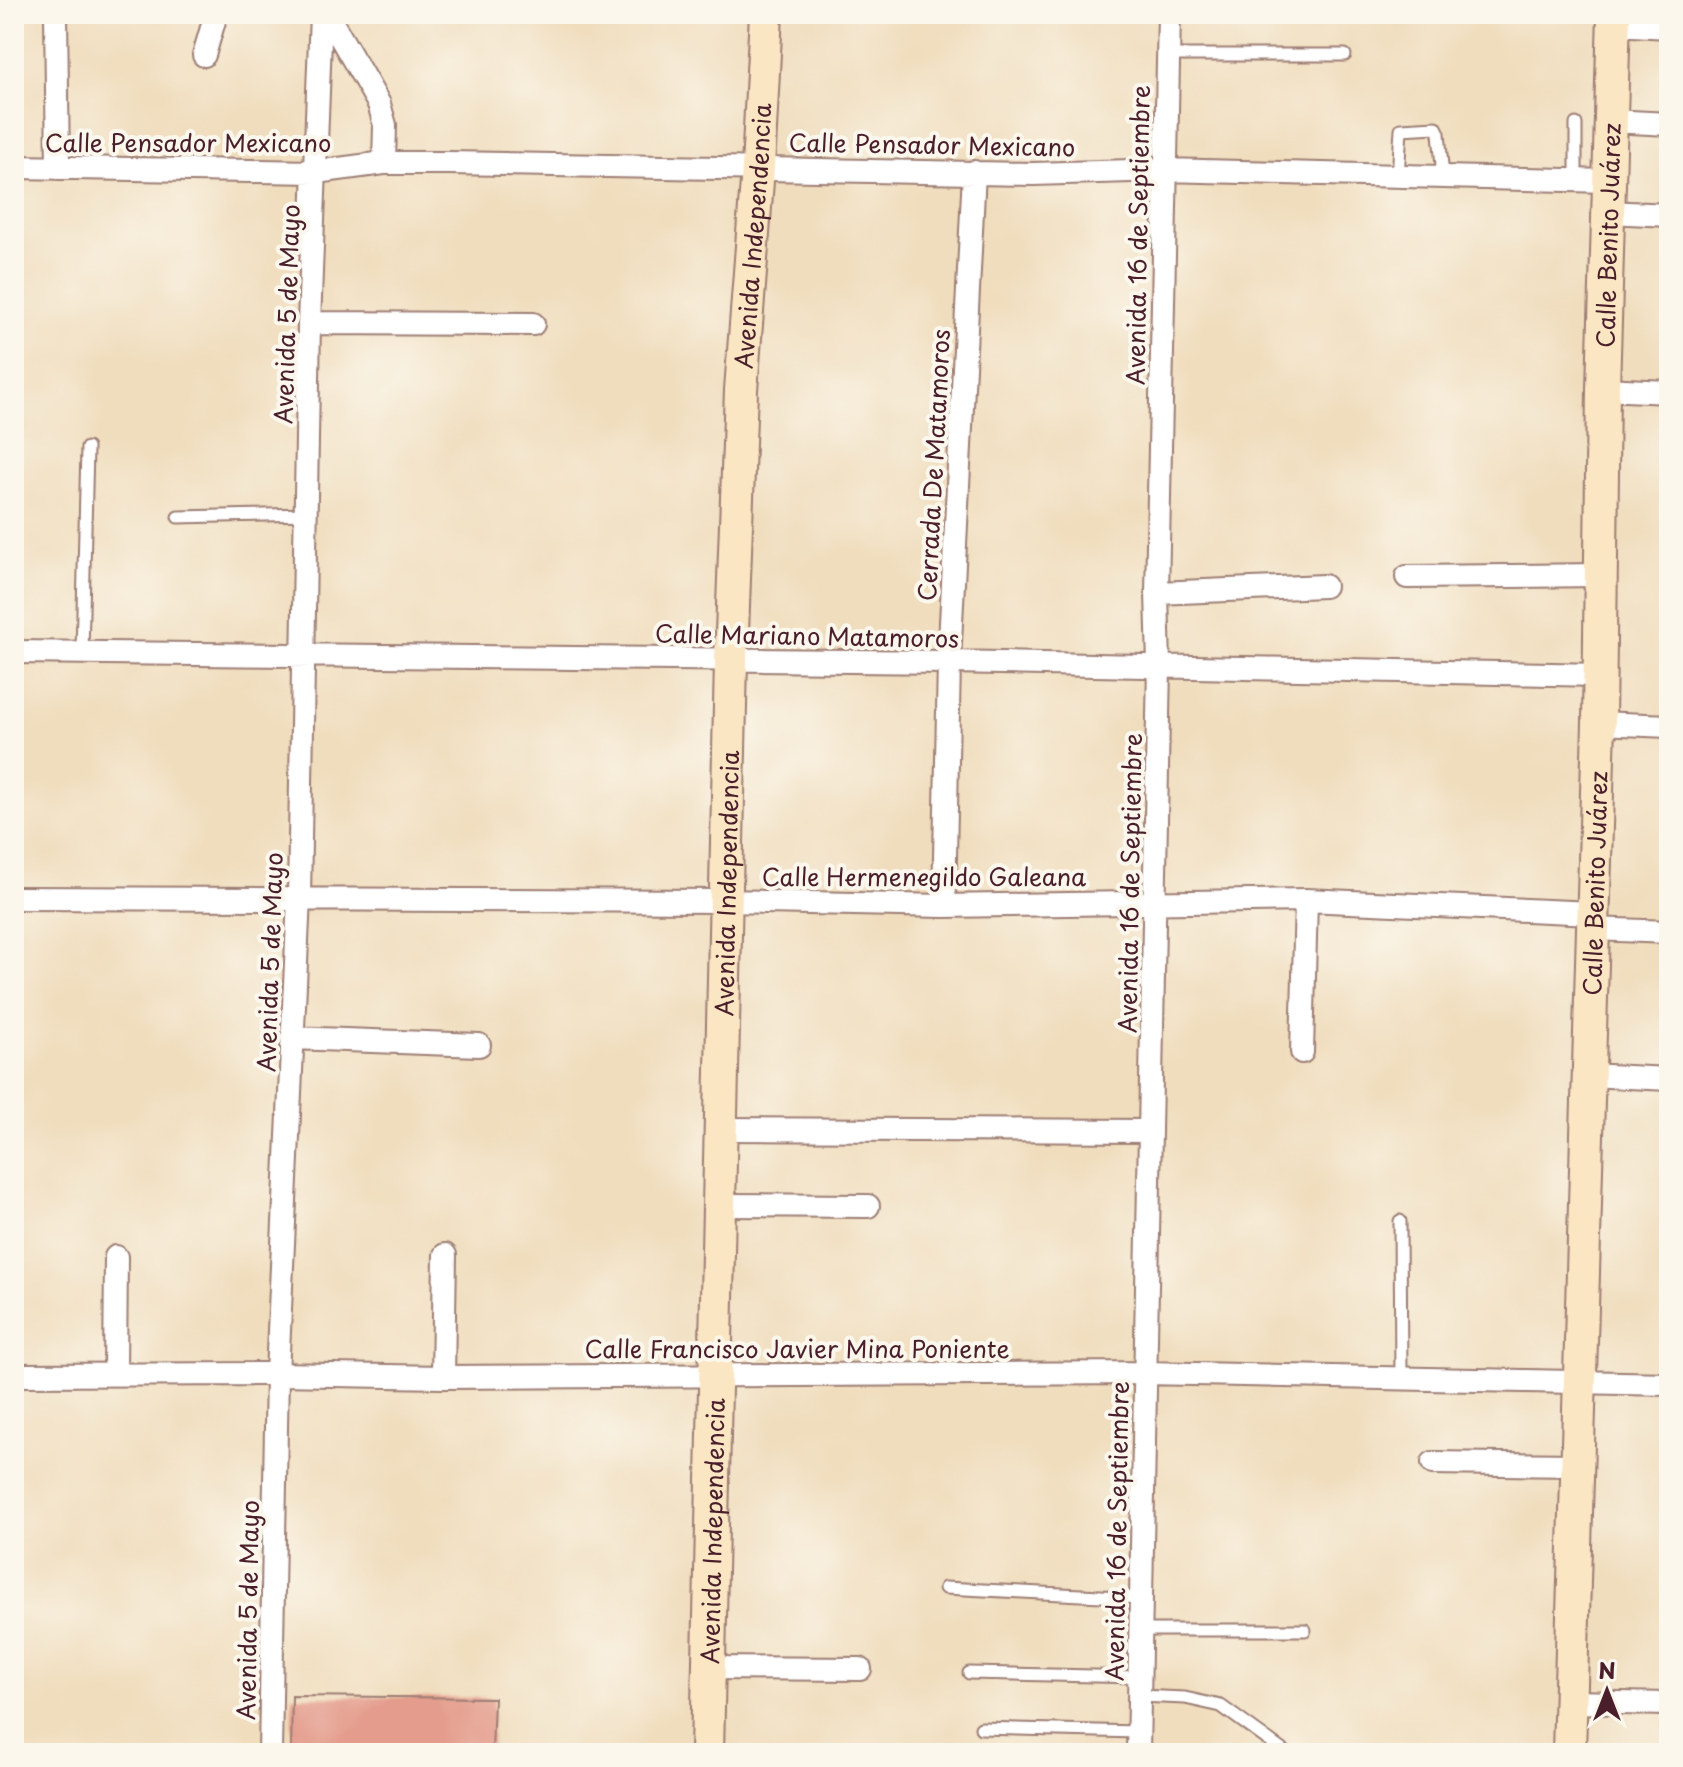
<svg xmlns="http://www.w3.org/2000/svg" width="1683" height="1767" viewBox="0 0 1683 1767" font-family="'Playpen Sans',sans-serif">
<style>
.building{fill:#e49c8c}
.lines{fill:none;stroke-linecap:round;stroke-linejoin:round}
.lane-casing{stroke:#9d7e74;stroke-width:15}
.street-casing{stroke:#9d7e74;stroke-width:26}
.secondary-casing{stroke:#9d7e74;stroke-width:36}
.lane{stroke:#fff;stroke-width:11}
.street{stroke:#fff;stroke-width:22}
.secondary{stroke:#fbe6c4;stroke-width:32}
.labels{text-anchor:middle;dominant-baseline:central;stroke-width:8;stroke-linejoin:round;paint-order:stroke}
.street-label{font-size:24px;fill:#4a1f2b;stroke:#fbf7ec}
</style>
<rect width="100%" height="100%" fill="#fbf7ec"/>
<filter id="ink" filterUnits="userSpaceOnUse"><feTurbulence type="fractalNoise" baseFrequency=".0125" numOctaves="2"/><feDisplacementMap in="SourceGraphic" scale="16" xChannelSelector="R" yChannelSelector="G"/><feConvolveMatrix kernelMatrix="1 2 1 2 8 2 1 2 1" color-interpolation-filters="sRGB"/></filter>
<filter id="wash" filterUnits="userSpaceOnUse"><feTurbulence type="fractalNoise" baseFrequency=".006" numOctaves="4" result="noise"/><feDisplacementMap in="SourceGraphic" scale="32" xChannelSelector="R" yChannelSelector="G"/><feGaussianBlur stdDeviation="1.8" result="paint"/><feColorMatrix in="noise" values="0 0 0 0 0 0 0 0 0 0 0 0 0 0 0 0 0 1.4 0 .05"/><feComposite in="paint" operator="in"/></filter>
<g filter="url(#wash)">
<rect width="100%" height="100%" fill="#f0ddbd"/>
<g id="blocks">
<path class="building" d="M292 1696 494 1698 492 1753H291Z"/>
</g>
</g>
<g filter="url(#ink)">
<use href="#blocks" fill-opacity="0" stroke="#9d7e74" stroke-width="2"/>
<g class="lines">
<g class="lane-casing">
<path id="lane" d="M1167 55H1345
M1398 177 1401 129 1436 127 1439 133 1443 177
M1576 180V124
M178 517 307 514
M82 653 87 448
M1400 1221 1401 1378
M945 1588 1141 1598
M1140 1630H1305
M969 1673 1139 1677
M1139 1696 1185 1698 1221 1706 1286 1753
M981 1728 1138 1732"/>
</g>
<g class="street-casing">
<path id="street" d="M56 14 58 168
M327 14 379 104 385 125 384 163
M1614 24 1669 27
M204 55 216 14
M1611 121 1669 124
M14 167 316 172 384 163H449L1033 174 1164 170 1609 181
M1608 212 1669 215
M309 323 533 324
M1603 389 1669 392
M1407 577 1600 575
M1157 593 1324 586
M14 652 949 662 1599 675
M1599 723 1669 726
M14 898 724 901 944 906 1306 900 1593 913
M944 906 949 662 974 172
M1593 929 1669 932
M292 1038 479 1045
M1302 1052 1306 900
M1588 1075 1669 1079
M719 1129 1150 1131
M719 1205 868 1206
M115 1374 116 1257
M14 1375 277 1374 443 1377 1144 1373 1669 1384
M443 1377 445 1255
M1433 1463 1578 1465
M709 1668 860 1669
M1571 1702 1669 1704
M270 1753 277 1374 299 898 309 323 321 14
M1138 1753 1159 665 1157 593 1169 14"/>
</g>
<g class="secondary-casing">
<g id="secondary">
<path id="s1" d="M707 1753 731 660 741 390 758 168 766 14"/>
<path id="s2" d="M1569 1753 1599 723 1603 389 1614 14"/>
</g>
</g>
<use href="#lane" class="lane"/>
<use href="#street" class="street"/>
<use href="#secondary" class="secondary"/>
</g>
</g>
<g class="labels">
<g class="street-label">
<text x="188" y="142">Calle Pensador Mexicano</text>
<text transform="translate(932 144) rotate(1)">Calle Pensador Mexicano</text>
<text transform="translate(1137 235) rotate(-89)">Avenida 16 de Septiembre</text>
<text stroke="none"><textPath href="#s1" startOffset="1518">Avenida Independencia</textPath></text>
<text stroke="none"><textPath href="#s2" startOffset="1518">Calle Benito Juárez</textPath></text>
<text transform="translate(286 314) rotate(-88)">Avenida 5 de Mayo</text>
<text transform="translate(933 465) rotate(-87)">Cerrada De Matamoros</text>
<text transform="translate(807 635) rotate(1)">Calle Mariano Matamoros</text>
<text x="924" y="876">Calle Hermenegildo Galeana</text>
<text stroke="none"><textPath href="#s1" startOffset="870">Avenida Independencia</textPath></text>
<text transform="translate(1129 883) rotate(-89)">Avenida 16 de Septiembre</text>
<text stroke="none"><textPath href="#s2" startOffset="870">Calle Benito Juárez</textPath></text>
<text transform="translate(269 962) rotate(-88)">Avenida 5 de Mayo</text>
<text x="797" y="1348">Calle Francisco Javier Mina Poniente</text>
<text stroke="none"><textPath href="#s1" startOffset="222">Avenida Independencia</textPath></text>
<text transform="translate(1116 1531) rotate(-89)">Avenida 16 de Septiembre</text>
<text transform="translate(247 1610) rotate(-89)">Avenida 5 de Mayo</text>
</g>
</g>
<rect width="1683" height="1767" fill="none" stroke="#fbf7ec" stroke-width="48"/>
<g transform="translate(1607 1691)" stroke="#fbf7ec" stroke-width="6" paint-order="stroke">
<path d="M0-6L14 30L0 20L-14 30Z" fill="#4a1f2b"/>
<text y="-12" font-size="22" font-weight="bold" text-anchor="middle" fill="#4a1f2b">N</text>
</g>
</svg>
